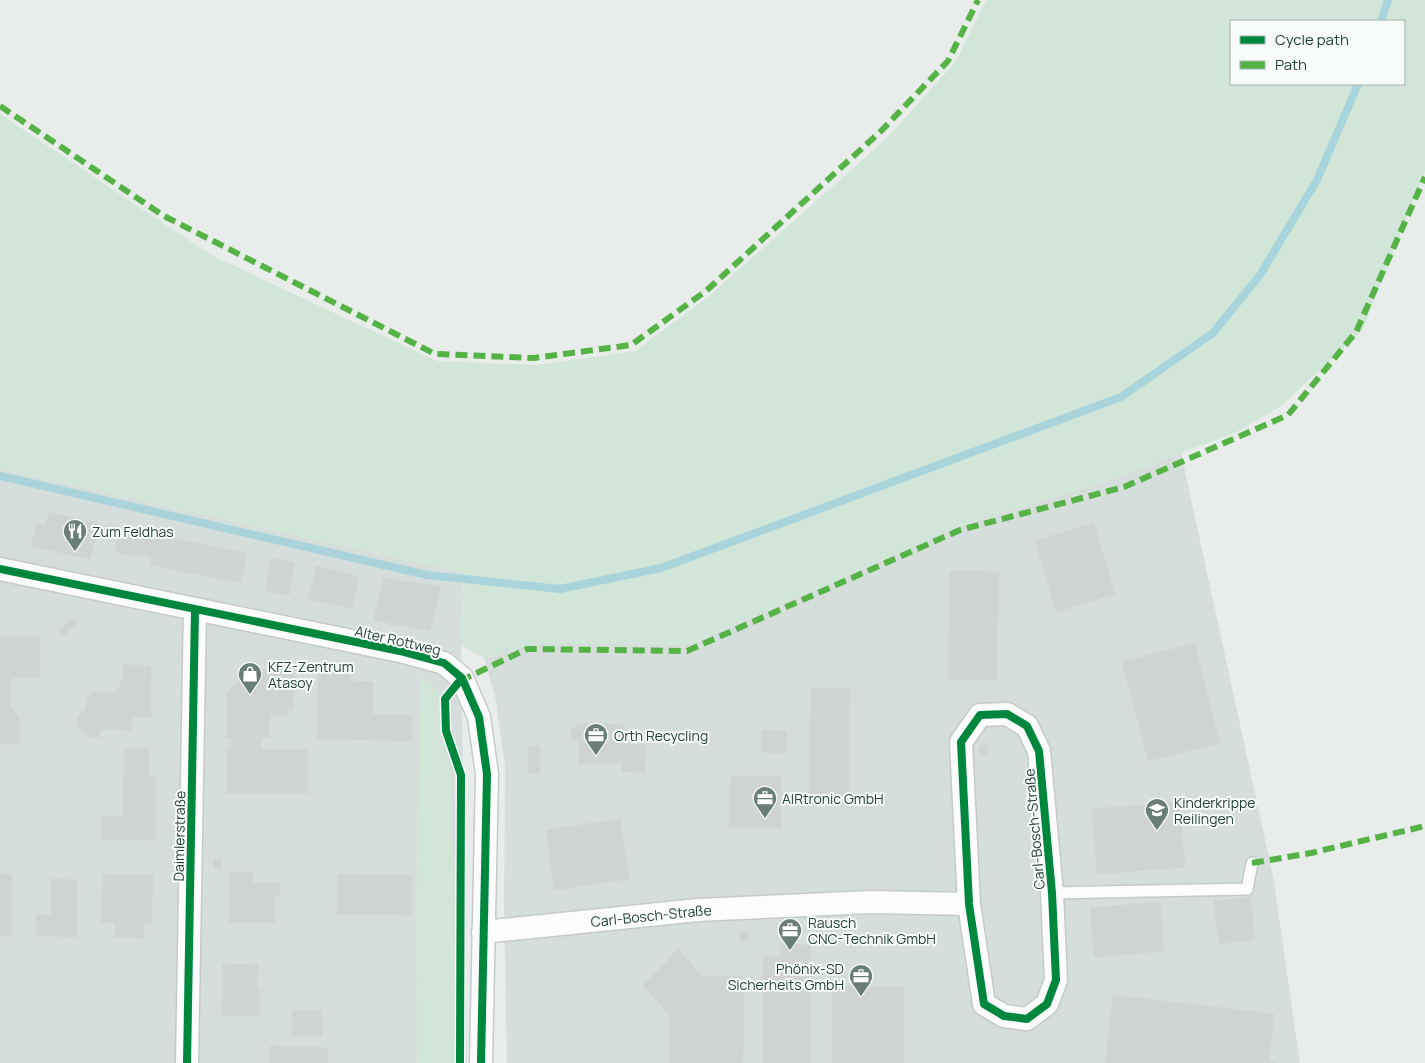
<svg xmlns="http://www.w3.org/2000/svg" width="1425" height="1063" viewBox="0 0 1425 1063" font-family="Manrope,sans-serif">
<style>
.built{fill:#d6dedb}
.green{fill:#d1e6d8;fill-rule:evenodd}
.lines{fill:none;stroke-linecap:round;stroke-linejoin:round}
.stream{stroke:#a9d4db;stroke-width:8}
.building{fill:#cfd4d2;stroke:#d1d6d4}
.lane-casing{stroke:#c5cac8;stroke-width:14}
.street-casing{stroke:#c5cac8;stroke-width:25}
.lane{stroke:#fcfcfc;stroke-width:11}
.street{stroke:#fcfcfc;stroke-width:22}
.quiet{stroke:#55b346;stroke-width:6;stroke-dasharray:12 6;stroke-linecap:butt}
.cycleway-casing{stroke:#f7fbf9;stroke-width:11}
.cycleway{stroke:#00873e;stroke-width:8}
.labels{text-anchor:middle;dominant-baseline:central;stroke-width:4;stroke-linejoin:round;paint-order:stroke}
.poi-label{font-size:14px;fill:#24423a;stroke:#f7fbf9;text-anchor:start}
.street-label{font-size:14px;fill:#24423a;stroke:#f7fbf9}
</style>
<rect width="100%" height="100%" fill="#e8edeb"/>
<path class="built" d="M1181 453 1273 876 1300 1063H507L504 910 505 767 496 701 484 658 534 644H691L960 526 1101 483Z
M0 469 464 573 461 645 467 1063H0Z"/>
<path class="green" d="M986 0H1425V171L1362 331 1281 406 1235 433 1101 483 960 526 691 644H534L484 658 461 645 464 573 0 469V114L211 255 437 361 537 365 635 351 709 296 888 137 956 61ZM1404 21V84H1231V21Z
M421 675 440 695 441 736 451 770 456 1063H417L416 907Z"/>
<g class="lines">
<path class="stream" d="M1381 21 1388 0
M0 476 427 575 560 589 661 568 1121 397 1213 333 1260 275 1317 180 1358 84"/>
</g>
<path class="building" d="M49 512 99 524 90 559 31 546 37 523 46 525Z
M1094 523 1115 594 1056 612 1035 541Z
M120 528 145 533 141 557 115 552Z
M145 533 156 535 152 557 141 554Z
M156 535 247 553 241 583 150 565Z
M271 558 295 562 293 573 269 568Z
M316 566 338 571 336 582 314 576Z
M269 568 293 573 290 585 267 581Z
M338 571 359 577 357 587 336 582Z
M950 571 999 572 997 680 948 679Z
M314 576 336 582 333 592 311 587Z
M383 577 407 582 404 594 381 588Z
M267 581 290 585 289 595 265 591Z
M336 582 357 587 354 598 333 592Z
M407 582 441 586 435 610 402 604Z
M311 587 333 592 330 604 308 599Z
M381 588 404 594 402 604 379 599Z
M333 592 354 598 352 609 330 604Z
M379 599 402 604 400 614 376 609Z
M402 604 413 606 409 626 397 625Z
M413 606 424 608 420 629 409 626Z
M424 608 435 610 430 631 420 629Z
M376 609 400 614 397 625 374 620Z
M72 618 77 623 64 636 59 630Z
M0 636H40V678H11V707L20 719V744H0Z
M1195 643 1206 689 1134 707 1122 662Z
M123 665H145V677H151V717H132V730L100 729V737H89L78 727V718L86 708V699L92 693H116L123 678Z
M145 665 151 666V677H145Z
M294 666V709H270V738H226V693L247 672Z
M318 673 349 674V681L373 682 372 714H349V739H317Z
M810 688 850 689 848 805H809Z
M1206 689 1220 743 1148 761 1134 707Z
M270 709H288V716H270Z
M349 714 412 715V741L349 739Z
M579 724 624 725 623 763H578L579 741 571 738 572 729Z
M762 730H774V753L761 752Z
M774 730 787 731 786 753H774Z
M232 738H261V750L232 749Z
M624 744 647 745 645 773 622 771Z
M529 745 540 746 539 774 528 773Z
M987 745 988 754 980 755 979 746Z
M124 749H149V777L124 776Z
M232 749 308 750V793H226V750Z
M124 776 156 777V840L101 839V816L123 817Z
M730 776H782V828H729Z
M1179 802 1185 867 1097 874 1092 809Z
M620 819 629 879 554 890 546 830Z
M213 859H221V869H214Z
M229 872H253V883H280V896H275V922H229Z
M0 873 12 874V900L0 899Z
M103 874 153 875 151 924 101 922Z
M338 874 412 875 411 915 337 914Z
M52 879 78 880 77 937 51 936Z
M1250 897 1255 940 1219 944 1214 901Z
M0 899 12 900 11 936H0Z
M1160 902 1164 951 1094 957 1090 908Z
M37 914 52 915 51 936H36Z
M115 923 144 924V938L115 937Z
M747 931 749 940 741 942 739 932Z
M780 945H811V992H780Z
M678 949 702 976 744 977 743 1063H669V1014L643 986Z
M763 957H780V992H811V1063H763Z
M223 964 258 965 257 990H260V1016L222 1015Z
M832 986 904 987V1063H832Z
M1113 995 1274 1014 1269 1061 1277 1063H1105Z
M292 1010H322V1036H292Z
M270 1046 328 1048 327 1063H270Z"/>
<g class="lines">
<g class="lane-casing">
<path id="lane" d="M1052 893 1247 889 1252 863"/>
</g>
<g class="street-casing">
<g id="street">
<path d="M0 569 400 651 444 663 462 678 479 717 487 774 481 1063"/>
<path d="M1007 714 1027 726 1039 751 1052 893 1056 980 1047 1004 1027 1019 1004 1016 984 1004 969 904 961 742 980 715Z"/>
<path id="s1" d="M483 932 698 910 871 902 969 904"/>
<path d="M187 1063 195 610"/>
</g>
</g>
<use href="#lane" class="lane"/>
<use href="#street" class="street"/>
<path class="quiet" d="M0 106 164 216 435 354 534 358 631 345 706 291 881 131 948 61 978 0
M460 681 527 649 687 651 960 530 1124 487 1288 415 1356 332 1425 177
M1252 863 1311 853 1425 826"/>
<g class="cycleway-casing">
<path id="cycleway" d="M0 569 400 651 444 663 462 678 479 717 487 774 481 1063
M1007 714 1027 726 1039 751 1052 893 1056 980 1047 1004 1027 1019 1004 1016 984 1004 969 904 961 742 980 715Z
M187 1063 195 610
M460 1063 461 775 446 731 445 699 462 678"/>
</g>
<use href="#cycleway" class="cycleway"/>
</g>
<defs>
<g id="restaurant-pin" transform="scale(1.25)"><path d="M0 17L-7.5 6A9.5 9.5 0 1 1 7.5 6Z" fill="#697e78" stroke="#f7fbf9"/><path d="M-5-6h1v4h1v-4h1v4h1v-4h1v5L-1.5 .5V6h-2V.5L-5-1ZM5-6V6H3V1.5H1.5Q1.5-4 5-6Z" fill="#fff"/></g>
<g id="shop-pin" transform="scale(1.25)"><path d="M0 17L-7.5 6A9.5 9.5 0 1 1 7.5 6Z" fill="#697e78" stroke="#f7fbf9"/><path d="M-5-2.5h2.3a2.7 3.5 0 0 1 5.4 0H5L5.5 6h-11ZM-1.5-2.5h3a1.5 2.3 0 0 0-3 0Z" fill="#fff"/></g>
<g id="office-pin" transform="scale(1.25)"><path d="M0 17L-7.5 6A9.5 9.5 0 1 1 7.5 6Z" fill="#697e78" stroke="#f7fbf9"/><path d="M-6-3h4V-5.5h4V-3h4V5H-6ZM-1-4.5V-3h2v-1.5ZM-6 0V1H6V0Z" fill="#fff"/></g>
<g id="school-pin" transform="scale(1.25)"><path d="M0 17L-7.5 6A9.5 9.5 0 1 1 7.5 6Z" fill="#697e78" stroke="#f7fbf9"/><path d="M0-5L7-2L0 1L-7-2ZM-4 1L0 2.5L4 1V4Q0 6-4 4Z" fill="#fff"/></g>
</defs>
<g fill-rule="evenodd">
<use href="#restaurant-pin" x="75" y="531"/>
<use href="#shop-pin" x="250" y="674"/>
<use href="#office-pin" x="596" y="735"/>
<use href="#office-pin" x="765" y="798"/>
<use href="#school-pin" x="1157" y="810"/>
<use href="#office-pin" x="790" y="930"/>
<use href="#office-pin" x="861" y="976"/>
</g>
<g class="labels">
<g class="poi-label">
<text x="92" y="531">Zum Feldhas</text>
<text x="268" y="666">KFZ-Zentrum<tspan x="268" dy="16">Atasoy</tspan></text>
<text x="614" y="735">Orth Recycling</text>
<text x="782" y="798">AIRtronic GmbH</text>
<text x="1174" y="802">Kinderkrippe<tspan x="1174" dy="16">Reilingen</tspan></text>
<text x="808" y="922">Rausch<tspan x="808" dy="16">CNC-Technik GmbH</tspan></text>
<text x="844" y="968" text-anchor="end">Phönix-SD<tspan x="844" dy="16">Sicherheits GmbH</tspan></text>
</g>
<g class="street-label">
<text transform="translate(398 640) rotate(13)">Alter Rottweg</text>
<text transform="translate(1034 829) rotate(-95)">Carl-Bosch-Straße</text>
<text transform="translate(179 836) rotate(-89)">Daimlerstraße</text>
<text stroke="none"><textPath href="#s1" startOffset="169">Carl-Bosch-Straße</textPath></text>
</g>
</g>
<rect x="1230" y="20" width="175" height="65" fill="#f7fbf9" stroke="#a3b1ad"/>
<rect x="1240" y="36" width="25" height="8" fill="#00873e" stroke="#a3b1ad"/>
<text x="1275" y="45" font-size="15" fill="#24423a">Cycle path</text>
<rect x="1240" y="61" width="25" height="8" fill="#55b346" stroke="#a3b1ad"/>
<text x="1275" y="70" font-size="15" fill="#24423a">Path</text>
</svg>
